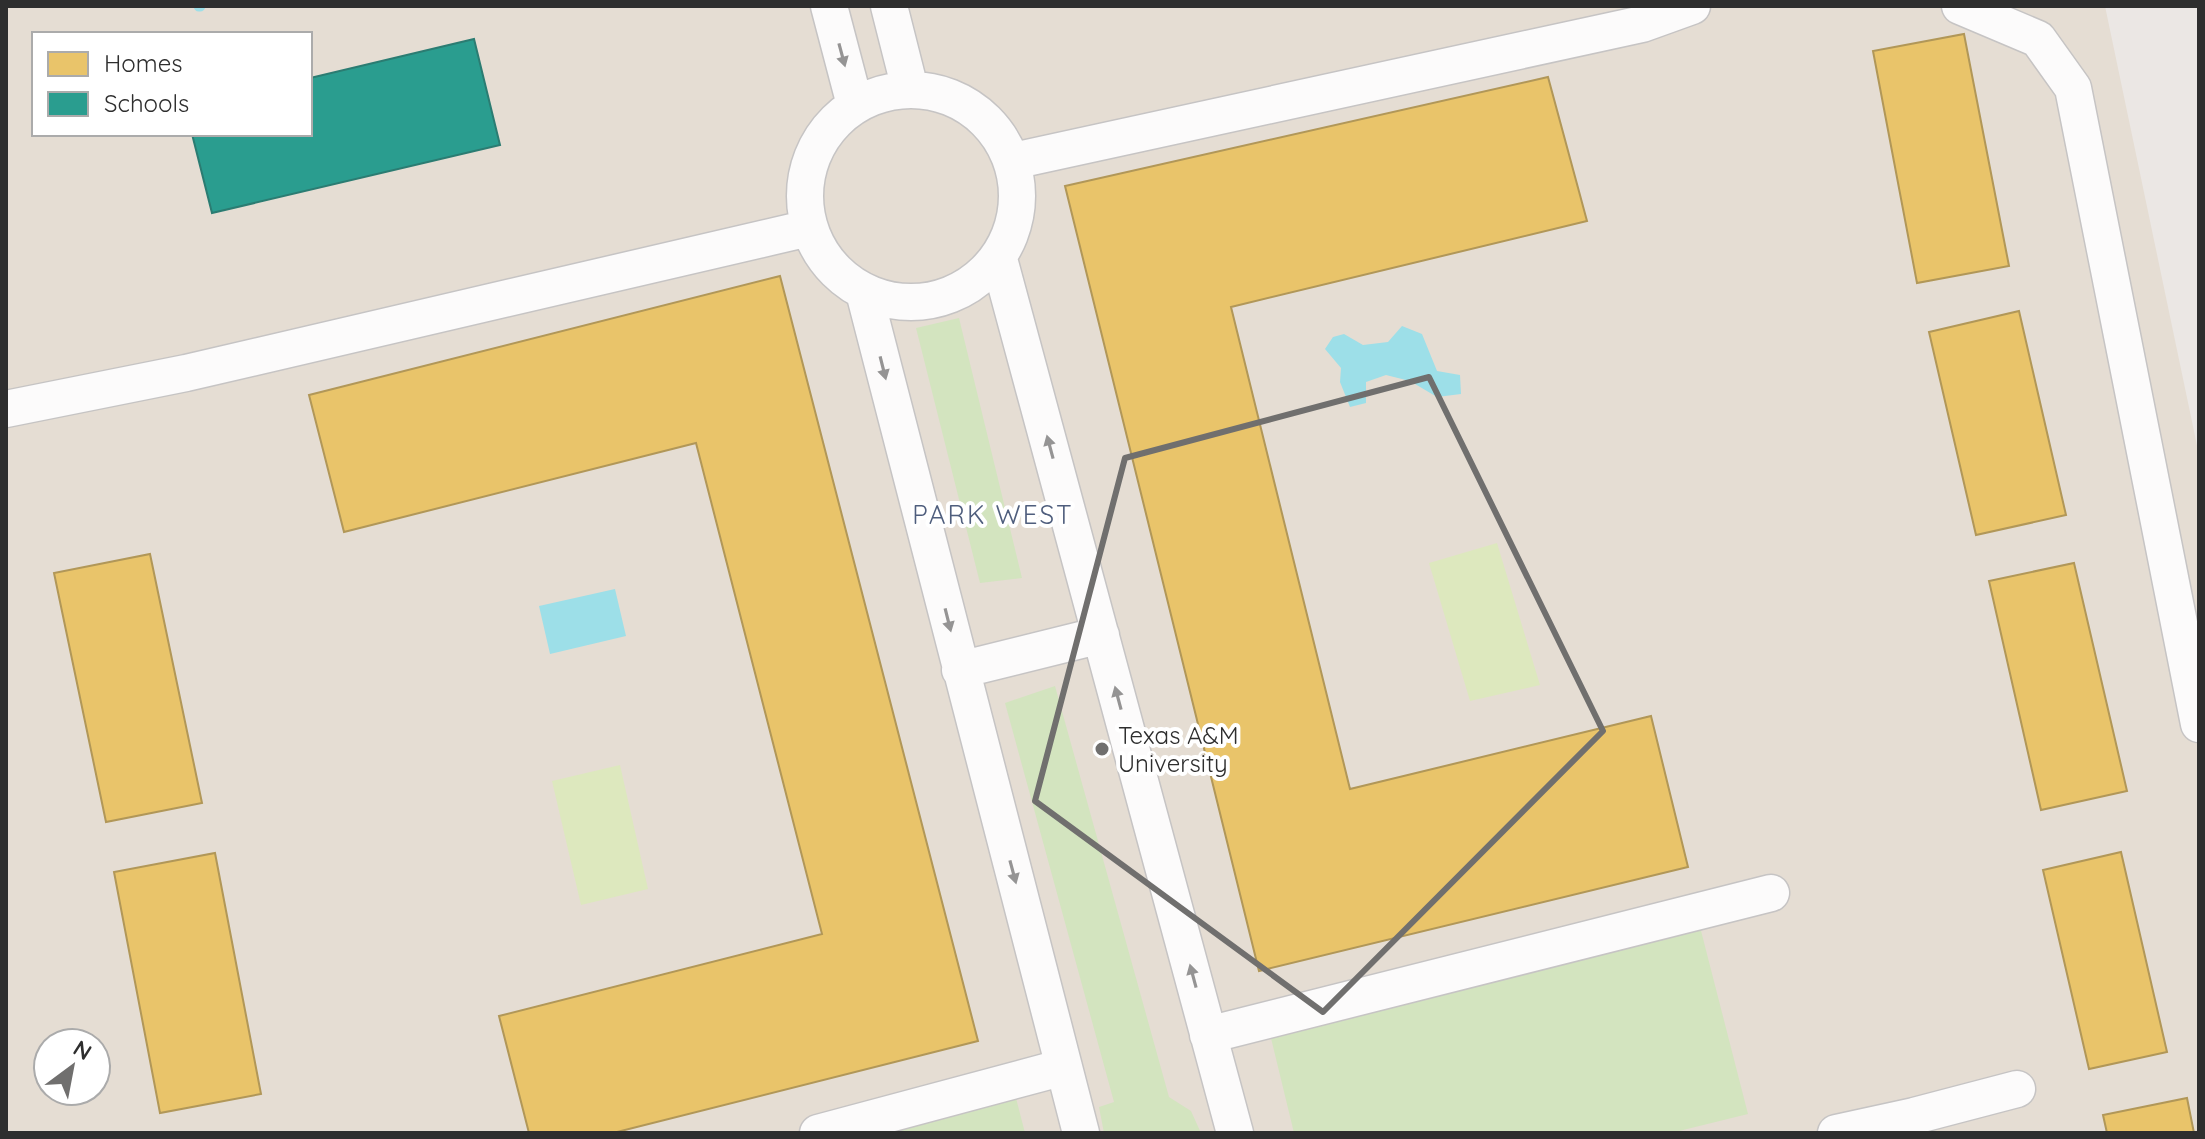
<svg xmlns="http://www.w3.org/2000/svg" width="2205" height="1139" viewBox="0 0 2205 1139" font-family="Quicksand,sans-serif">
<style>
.education{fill:#e5ddd3;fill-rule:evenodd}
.green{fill:#d3e4bf}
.pitch{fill:#dde8be}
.water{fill:#9ddfe8}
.homes{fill:#e9c46a;stroke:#b19758;stroke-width:2}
.schools{fill:#2a9d8f;stroke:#2b7c72;stroke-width:2}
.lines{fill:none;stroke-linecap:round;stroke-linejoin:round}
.stream{stroke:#9ddfe8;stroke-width:11}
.minor-casing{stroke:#c6c4c4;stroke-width:39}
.minor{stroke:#fcfbfb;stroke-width:36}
.oneway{fill:#959494}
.marked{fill:none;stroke:#706f6e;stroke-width:6;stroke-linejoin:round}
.poi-dot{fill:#706f6e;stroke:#fff;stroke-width:3}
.labels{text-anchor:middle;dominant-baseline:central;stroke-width:8;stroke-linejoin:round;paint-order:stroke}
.poi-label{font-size:24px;fill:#2e2e2e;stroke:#fff;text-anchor:start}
.neighbourhood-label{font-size:26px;letter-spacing:2px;fill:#4f5e7d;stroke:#fff}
</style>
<rect width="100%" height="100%" fill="#ebe7e4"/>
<path class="education" d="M6 6H2105L2199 455V1133H6ZM34 34H310V134H34ZM48 1043H96V1091H48Z"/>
<path class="green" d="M959 318 1022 578 980 583 916 328Z
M1055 686 1169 1097 1191 1111 1201 1133H1104L1099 1107 1114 1102 1005 703Z
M1698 919 1748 1114 1671 1133H1294L1269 1030Z
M1015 1094 1025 1133H872Z"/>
<path class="pitch" d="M1497 543 1540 685 1470 701 1429 563Z
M620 765 648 889 581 905 552 781Z"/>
<path class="water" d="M1402 326 1422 334 1437 371 1460 375 1461 394 1437 397 1410 381 1386 375 1366 382V403L1350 407 1340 382 1341 368 1325 349 1333 337 1344 334 1363 345 1388 342Z
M615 589 626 636 550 654 539 606Z"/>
<path class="homes" d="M1964 34 2009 266 1917 283 1873 51Z
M1548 77 1587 221 1231 307 1350 789 1651 716 1688 867 1259 971 1065 186Z
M780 276 978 1041 613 1133H529L499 1016 822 934 696 443 344 532 309 395Z
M2019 311 2066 515 1976 535 1929 332Z
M150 554 202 803 106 822 54 573Z
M2074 563 2127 791 2041 810 1989 581Z
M2121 852 2167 1052 2089 1069 2043 870Z
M215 853 261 1094 160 1113 114 872Z
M2187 1098 2194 1133H2107L2103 1115Z"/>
<path class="schools" d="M474 39 500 145 212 213 192 134H310V78Z"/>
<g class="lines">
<path class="stream" d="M199 6H200"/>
<g class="minor-casing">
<path id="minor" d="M829 6 855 105
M889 6 910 89
M1960 6 2038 39 2073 88 2199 724
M805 196a106 106 0 1 1 212 0a106 106 0 1 1-212 0Z
M1013 161 1642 24 1692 6
M999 259 1235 1133
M864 292 1081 1133
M6 409 186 373 809 228
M960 670 1101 635
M1208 1035 1771 893
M818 1133 1064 1067
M1836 1133 1914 1116 2017 1089"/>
</g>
<use href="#minor" class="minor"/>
</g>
<defs><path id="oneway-solid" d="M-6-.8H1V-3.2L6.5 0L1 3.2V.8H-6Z" transform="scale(2)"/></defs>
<g class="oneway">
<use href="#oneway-solid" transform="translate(842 55) rotate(75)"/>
<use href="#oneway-solid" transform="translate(883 368) rotate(76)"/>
<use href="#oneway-solid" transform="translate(1050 447) rotate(-105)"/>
<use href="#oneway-solid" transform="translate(948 620) rotate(76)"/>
<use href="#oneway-solid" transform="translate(1118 698) rotate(-105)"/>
<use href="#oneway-solid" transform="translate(1013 872) rotate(75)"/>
<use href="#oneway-solid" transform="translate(1193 976) rotate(-105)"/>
</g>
<path class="marked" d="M1429 377 1603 731 1323 1012 1035 801 1125 458Z"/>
<circle class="poi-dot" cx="1102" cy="749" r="8"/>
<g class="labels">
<g class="poi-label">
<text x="1118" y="735">Texas A&amp;M<tspan x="1118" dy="28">University</tspan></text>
</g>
<g class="neighbourhood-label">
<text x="993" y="514">PARK WEST</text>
</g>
</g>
<rect width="2205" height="1139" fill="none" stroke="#2e2e2e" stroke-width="16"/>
<rect x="32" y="32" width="280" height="104" fill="#ffffff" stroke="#ababab" stroke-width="2"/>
<rect x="48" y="52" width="40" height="24" fill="#e9c46a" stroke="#ababab" stroke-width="2"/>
<text x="104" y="72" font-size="24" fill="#2e2e2e">Homes</text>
<rect x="48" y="92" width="40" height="24" fill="#2a9d8f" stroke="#ababab" stroke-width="2"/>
<text x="104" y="112" font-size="24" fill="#2e2e2e">Schools</text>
<g transform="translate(72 1067) rotate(32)"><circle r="38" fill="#ffffff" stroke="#ababab" stroke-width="2"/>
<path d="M0-6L14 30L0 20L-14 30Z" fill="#706f6e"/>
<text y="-12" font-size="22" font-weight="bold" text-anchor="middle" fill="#2e2e2e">N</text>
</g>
</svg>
